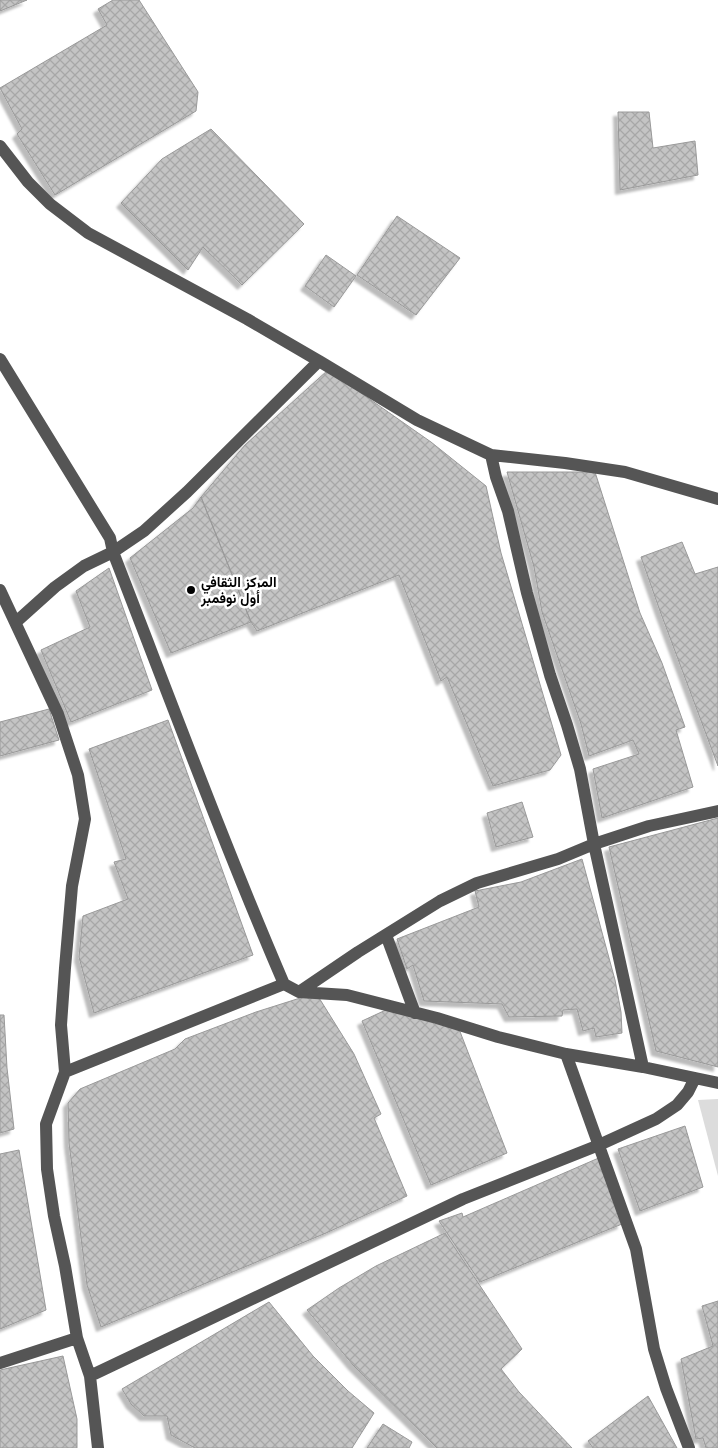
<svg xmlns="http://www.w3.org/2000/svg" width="718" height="1448" viewBox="0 0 718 1448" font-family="Quicksand,Vazirmatn,sans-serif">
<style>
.green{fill:#dcdcdc}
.building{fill:url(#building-cross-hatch);stroke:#999;filter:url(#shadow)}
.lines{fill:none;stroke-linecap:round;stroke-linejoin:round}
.minor{stroke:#555;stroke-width:12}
.poi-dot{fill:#000;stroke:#fff;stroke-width:2}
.labels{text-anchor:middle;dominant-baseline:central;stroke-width:5;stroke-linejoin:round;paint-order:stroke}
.poi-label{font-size:14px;font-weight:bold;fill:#000;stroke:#fff;text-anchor:start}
</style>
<defs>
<pattern id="building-cross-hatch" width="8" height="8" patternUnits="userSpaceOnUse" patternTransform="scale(1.25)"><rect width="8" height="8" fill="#c4c4c4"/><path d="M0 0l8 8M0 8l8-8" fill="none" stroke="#a7a7a7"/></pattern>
<filter id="shadow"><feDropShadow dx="-4.5" dy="4.5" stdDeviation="1" flood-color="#0004"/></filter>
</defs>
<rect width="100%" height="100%" fill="#fff"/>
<path class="green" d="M718 1099V1176L698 1100Z"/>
<path class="building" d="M0 0H27L0 11Z
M113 0H139L198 92 196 111 55 195 17 134 22 129 0 88 107 25 98 9Z
M618 112H649L653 148 695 141 698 175 620 190Z
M211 129 304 224 242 285 203 247 188 270 121 203 162 159Z
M397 216 460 258 416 315 357 275Z
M326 255 356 276 334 307 305 286Z
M328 370 431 442 486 486 501 553 561 755 550 770 493 786 447 677 441 681 399 575 257 631 251 622 201 497 245 445Z
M507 472H595L640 613 662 663 685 727 676 730 693 787 602 818 593 769 639 754 633 740 589 756 581 724 542 612 534 567Z
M201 497 251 622 171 653 130 558 193 508Z
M682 542 695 574 718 567V766L660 611 641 557Z
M109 568 152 690 71 722 41 650 90 627 76 591Z
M49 709 59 740 0 756V722Z
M168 720 253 955 94 1013 79 957 83 916 128 899 114 862 126 859 89 749Z
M522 802 533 837 496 847 487 813Z
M718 818V1067L656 1051 609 847Z
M582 859 615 980 621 1012 622 1033 596 1037 594 1028 583 1031 577 1009 563 1010 562 1016 509 1017 502 1004 424 1001 413 965 407 969 397 939 479 907 475 891 521 882Z
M316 993 354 1054 381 1114 374 1118 407 1196 326 1233 101 1327 87 1285 69 1143 68 1103 80 1089 175 1049 185 1039 256 1012Z
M388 1009 459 1029 507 1153 431 1185 362 1021Z
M0 1015H4L7 1068 14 1129 0 1133Z
M685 1126 703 1187 640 1211 618 1149Z
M19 1150 46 1310 0 1329V1154Z
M601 1157 622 1224 480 1282 439 1221 462 1213 463 1217Z
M445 1233 522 1349 501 1369 519 1392 572 1448H437L353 1365 307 1310 339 1288 376 1266Z
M718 1301V1448H706L703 1438 696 1439 681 1359 713 1346 702 1306Z
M269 1302 313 1356 348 1391 374 1413 352 1448H195L171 1435 167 1416H144L131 1404 122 1389Z
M63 1356 77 1419V1448H0V1370Z
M648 1396 677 1448H593L588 1441Z
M383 1424 412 1442 409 1448H367Z"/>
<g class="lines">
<path class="minor" d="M0 146 28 182 50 204 88 233 247 319 319 361
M0 359 110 538 113 552C169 696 223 842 284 984
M491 455 496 477 508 511 527 593 550 675 567 725 580 769 594 844 643 1067
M0 590 58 714 78 775 85 819 72 886 65 968 61 1025 65 1072
M16 622 55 587 84 566 113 552 144 531 187 492 319 361 417 420 491 455 565 463 625 472 718 499
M386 935 415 1013
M299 992 358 952 440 901 477 883 558 859 594 844 649 826 718 811
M566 1054 636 1249 654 1349 666 1388 689 1448
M0 1363 77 1338
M90 1376 463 1199 599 1145 656 1119 677 1105 688 1092 695 1078
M98 1448 90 1376 77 1338 65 1266 54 1216 47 1169 46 1124 65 1072 284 984 299 992 347 995 437 1018 498 1037 566 1054 643 1067 718 1083"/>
</g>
<circle class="poi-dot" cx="191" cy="590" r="5"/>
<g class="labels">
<g class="poi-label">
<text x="201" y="582">المركز الثقافي<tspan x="201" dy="16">أول نوفمبر</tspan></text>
</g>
</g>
</svg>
